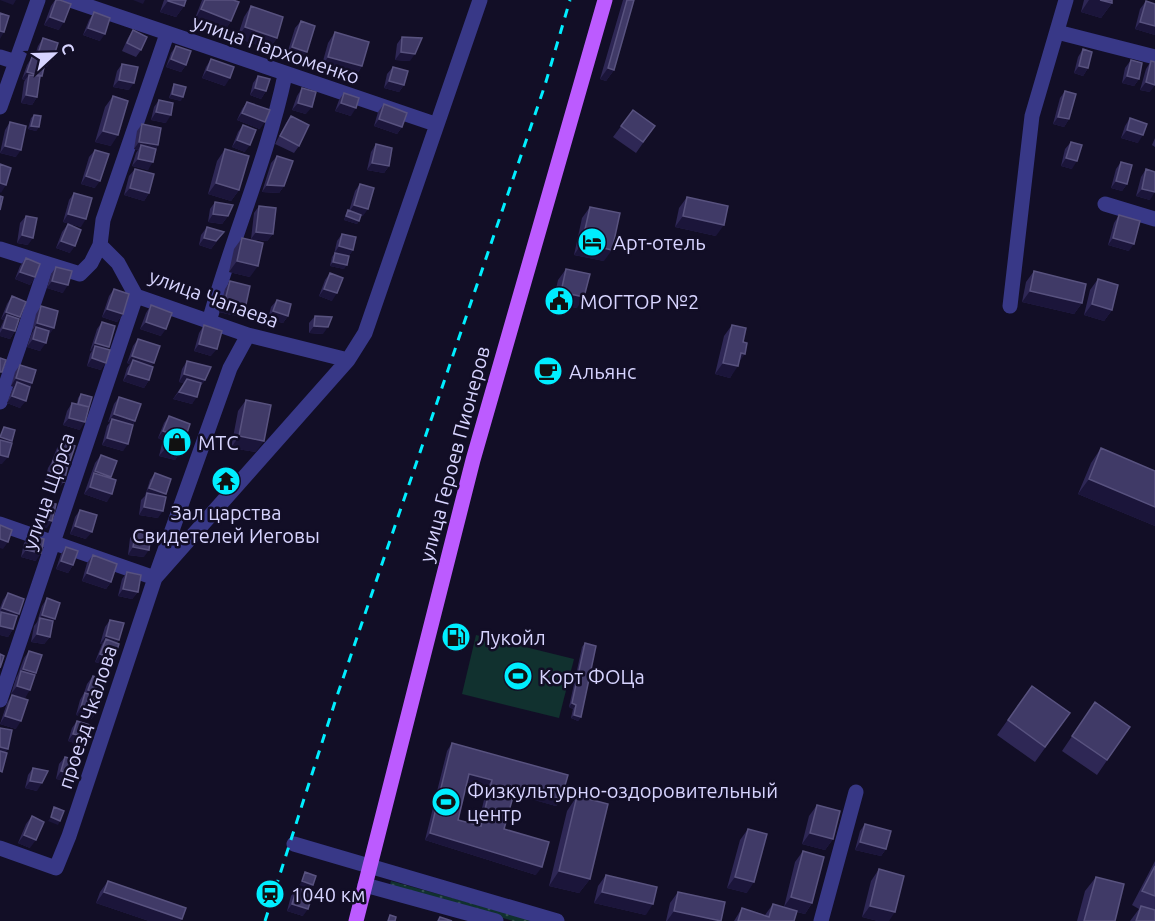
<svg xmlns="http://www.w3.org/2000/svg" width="1155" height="921" viewBox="0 0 1155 921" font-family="Ubuntu,sans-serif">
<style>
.green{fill:url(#green-dots)}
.pitch{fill:#11312f}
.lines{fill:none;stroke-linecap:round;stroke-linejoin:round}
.minor{stroke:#383887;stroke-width:15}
.major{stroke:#bc5bff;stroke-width:15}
.rail{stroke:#0ef;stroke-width:3;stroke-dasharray:9 8;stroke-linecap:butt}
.wall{fill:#2e2755;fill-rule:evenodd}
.shaded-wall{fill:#1b153a}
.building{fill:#403a67;stroke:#58527f;stroke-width:1.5;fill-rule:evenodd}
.labels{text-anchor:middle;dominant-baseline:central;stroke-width:5;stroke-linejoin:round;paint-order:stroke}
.street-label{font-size:20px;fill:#d7d4ff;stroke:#120e26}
.poi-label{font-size:20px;fill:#d7d4ff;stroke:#120e26;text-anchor:start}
</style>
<defs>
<pattern id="green-dots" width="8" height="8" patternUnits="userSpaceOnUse" patternTransform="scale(1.5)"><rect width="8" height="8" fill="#11312f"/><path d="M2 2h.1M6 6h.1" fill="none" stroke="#334e4e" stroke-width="1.8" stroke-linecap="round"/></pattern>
</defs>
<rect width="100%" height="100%" fill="#120e26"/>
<path class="green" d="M391 881 535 921H513L390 885Z"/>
<path class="pitch" d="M476 635 574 659 559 718 462 694Z"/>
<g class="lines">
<path class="minor" d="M70 0 435 124
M1057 32 1155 57
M0 57 16 62
M0 107 38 0
M1105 204 1155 219
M100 245 103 220 167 34
M0 249 80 274 91 263 100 245 118 263 136 296 248 335 348 360
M1010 306 1032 116 1066 0
M209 322C232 238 267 160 285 75
M0 402 47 264
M0 524 155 578 230 368 248 335
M0 700 136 296
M294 844 557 921
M0 848 56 868 69 836 155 578 348 360 365 333 480 0
M365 885 496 921
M821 921 856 792"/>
<path class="major" d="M356 921 473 460 605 0"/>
<path class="rail" d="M265 921 335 702 545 85 570 0"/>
</g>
<path class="wall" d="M55 0 59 30 44 25 51 6Z
M164 0H186L184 6 176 17 160 12Z
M202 0H233L231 21 224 32 194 21Z
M623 0H634L614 70 606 81 600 79Z
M1084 0H1112V3L1101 18 1081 12Z
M1146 1 1155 4V35L1135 29 1140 9Z
M251 6 277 38 269 49 237 38 244 17Z
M94 12 100 41 83 35 89 20Z
M301 21V59L287 54 295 28Z
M133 30 141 50 136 57 122 51 128 38Z
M335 32 362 66 355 78 321 68 328 43Z
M402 37 410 61 395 60 397 44Z
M43 38 47 67 45 66 40 79 37 97 32 105 21 103 24 82 25 80 22 79 27 65 32 57 34 58 38 46Z
M176 46 186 65 181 72 166 67 171 53Z
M1083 49 1088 68 1083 76 1074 73 1078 57Z
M211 59 225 86 202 78 206 67Z
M1131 60 1139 79 1134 86 1122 83 1125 68Z
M1151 61 1150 92 1140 90 1146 69Z
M122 64 129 90 113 87 117 71Z
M393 67 404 85 399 92 384 88 387 74Z
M258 76 266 91 261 99 250 95 253 83Z
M174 84 181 101 169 98 172 88Z
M302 88 306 114 292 110 297 96Z
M1065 91 1069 119 1064 127 1053 124 1060 98Z
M344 93 351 116 335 111 339 100Z
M113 96 111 146 95 142 105 107Z
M159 100 166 123 151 120 154 107Z
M247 102 260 129 237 120 242 109Z
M384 104 402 127 397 134 374 126 378 112Z
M633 110 655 126 636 153 613 137Z
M34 115 39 127 36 131 28 129 31 118Z
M291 116 299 146 294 153 275 144 286 123Z
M1130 118 1138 143 1121 138 1125 126Z
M10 122 16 157 0 153 5 130Z
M142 124 158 145 156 149 148 170 132 166 136 153 138 150 134 149 137 131Z
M243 125 245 152 232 147 238 132Z
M1155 138V147L1152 145Z
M1071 142 1072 169 1061 166 1065 149Z
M376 144 389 166 384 173 367 170 371 152Z
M225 149 239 190 231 201 208 194 217 161Z
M95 150V188L81 184 89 157Z
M277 156 284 186 279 193 262 192 271 163Z
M1121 162 1127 184 1122 191 1111 188 1116 169Z
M135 169 149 193 144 201 124 195 129 176Z
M1146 169 1150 200 1136 196 1141 177Z
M360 184 363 216H361L357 224 344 220 346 214 348 210 349 211 355 191Z
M74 193 81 227 63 222 69 200Z
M687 197 716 236 675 227 679 208Z
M215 202 228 216 222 224 208 222 210 209Z
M259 206 273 234 267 241 251 239 254 213Z
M590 207 604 261 574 255 582 218Z
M1119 215 1129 251 1108 245 1114 223Z
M26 216 28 245 17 243 20 223Z
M68 224 70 253 56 248 62 232Z
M207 227 224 232 211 249 199 245 201 235Z
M342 234 353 250 348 257 344 269 330 266 332 257 334 254 337 241Z
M242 238 250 277 229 272 234 249Z
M26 258 35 277 30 285 15 279 20 266Z
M56 267 63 293 47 288 51 274Z
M566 269 577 308 553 303 558 280Z
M1034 271 1082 303 1074 314 1022 302 1026 282Z
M330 273 332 301 319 296 325 280Z
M1098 279 1112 310 1104 321 1084 315 1090 290Z
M230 281 245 309 240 317 219 312 225 289Z
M114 289 123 314 117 322 102 317 109 296Z
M12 296 20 317 18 320 15 331 10 339 0 336V329L4 320 1 319 7 304Z
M277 300 288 316 283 323 268 319 271 307Z
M151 305 161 336 140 329 146 313Z
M41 306 49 335 40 351 27 347 31 335 33 331H32L36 314Z
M315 316 323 334 309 333V323Z
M102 322 107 350 101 370 87 366 90 354 92 351H90L97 329Z
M204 325 211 356 194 351 199 333Z
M732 325 743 342 738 363 730 378 715 374 724 336Z
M138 339 152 366 149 380 144 388 123 381 127 368 130 364 127 363 133 346Z
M187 361 205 380 200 387 192 404 173 399 184 383 179 382 182 369Z
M20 365 32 383 20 408 7 403 12 390 14 387 11 386 15 372Z
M81 394 80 430 63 425 67 411 72 403 77 404 78 398Z
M119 397 135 421 133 425 123 451 102 445 107 426 110 422H108L114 404Z
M246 400 256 452 231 448 238 411Z
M169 416 185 439 183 441 180 452 175 460 159 456 162 444 164 441 158 438 164 423Z
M62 441 70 461 67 465 64 482 58 489 44 485 48 468 51 463 57 448Z
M1101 448 1155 471V526L1078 494 1091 463Z
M101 455 110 478 107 502 84 494 95 463Z
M155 473 166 494 164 496 158 518 139 515 141 500 145 496 150 480Z
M43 501 47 528 34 525 38 508Z
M80 510 86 539 70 534 75 517Z
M136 531 144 557 128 555 130 538Z
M29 536 36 561 21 557 24 543Z
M66 547 73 565 68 573 56 569 61 554Z
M93 555 111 582 106 589 82 581 87 563Z
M127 572 138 592 132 599 118 596 122 579Z
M8 593 19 614 17 617 13 629 8 637 0 635V608L3 600Z
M47 598 53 622 50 637 44 644 31 642 34 626 37 622 42 606Z
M110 620 117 643 109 666 95 662 102 644H100L105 627Z
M585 643 581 717 578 721 571 718 573 709 569 707 582 647Z
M29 651 36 673 25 698 11 694 16 678 18 674 24 658Z
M93 676 101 694 99 697 97 712 91 719 76 715 80 700 84 693 87 684Z
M1032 686 1070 713 1035 762 997 735Z
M12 695 16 729 0 724 7 703Z
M1095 702 1130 727 1097 775 1062 751Z
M77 721 87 737 81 745 68 741 72 728Z
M452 743 561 799 556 806 514 794 504 829 536 875 425 840 447 751ZM467 782 487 787 478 825 458 820Z
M65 757 67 781 56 779 59 764Z
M33 768 37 791 25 788 28 775Z
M577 796 590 879 579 893 549 886 567 811Z
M817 805 833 839 825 850 802 844 809 816Z
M32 816 30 848 18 843 26 824Z
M865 824 886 849 881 856 855 850 860 831Z
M748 829 747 893 727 888 740 840Z
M803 851 812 903 805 914 797 912 794 921H734L742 908 765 915 773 904 784 907 795 862Z
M1155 861V921H1130L1139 909 1132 905Z
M879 869 889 921H878L862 917 871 881Z
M606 875 646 915 594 903 598 886Z
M1096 877 1115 921H1077L1085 891Z
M108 881 181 921H149L96 903 100 892Z
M297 888 303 916 287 911 291 896Z
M678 892 721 921H666L670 903Z"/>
<path class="shaded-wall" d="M0 0H16L13 5Z
M133 0H145L143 4Z
M1089 0H1100L1112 3 1101 18 1081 12Z
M168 1 184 6 176 17 160 12Z
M201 9 231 21 224 32 194 21Z
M50 17 64 22 59 30 44 25Z
M1140 22 1155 26V35L1135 29Z
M245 27 277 38 269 49 237 38Z
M88 28 105 34 100 41 83 35Z
M0 31 4 32 0 39Z
M292 47 307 52 301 59 287 54Z
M401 52 415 54 410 61 395 60Z
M38 54 53 59 47 67 33 62Z
M328 57 362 66 355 78 321 68Z
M171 59 186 65 181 72 166 67Z
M1079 66 1088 68 1083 76 1074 73Z
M608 68 614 70 606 81 600 79Z
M207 70 230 78 225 86 202 78Z
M27 72 42 76 37 84 29 75 25 80 22 79Z
M1127 76 1139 79 1134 86 1122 83Z
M119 80 134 83 129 90 113 87Z
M389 81 404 85 399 92 384 88Z
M1146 82 1155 85 1150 92 1140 90Z
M255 88 266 91 261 99 250 95Z
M172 94 183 97 181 101 169 98Z
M26 95 37 97 32 105 21 103Z
M298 103 312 107 306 114 292 110Z
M341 103 356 108 351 116 335 111Z
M156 112 171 115 166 123 151 120Z
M242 113 265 122 260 129 237 120Z
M1058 117 1069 119 1064 127 1053 124Z
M379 119 402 127 397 134 374 126Z
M31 126 39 127 36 131 28 129Z
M1127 130 1143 135 1138 143 1121 138Z
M103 131 118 135 111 146 95 142Z
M237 140 250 145 245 152 232 147Z
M139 142 158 145 153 153 141 145 138 150 134 149Z
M5 146 21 150 16 157 0 153Z
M1066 158 1077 161 1072 169 1061 166Z
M138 159 153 162 148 170 132 166Z
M372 163 389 166 384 173 367 170Z
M86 176 100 181 95 188 81 184Z
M1116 181 1127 184 1122 191 1111 188Z
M0 183 6 185 1 193 0 192Z
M216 183 239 190 231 201 208 194Z
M267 185 284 186 279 193 262 192Z
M130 188 149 193 144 201 124 195Z
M1142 189 1155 192 1150 200 1136 196Z
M354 205 368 209 363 216 349 212Z
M68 214 86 219 81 227 63 222Z
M213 214 228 216 222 224 208 222Z
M346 216 359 221 357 224 344 220Z
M683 216 724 225 716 236 675 227Z
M224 232 211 249 199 245 204 238Z
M256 232 273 234 267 241 251 239Z
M22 235 33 238 28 245 17 243Z
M1113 238 1134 244 1129 251 1108 245Z
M61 241 75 246 70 253 56 248Z
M582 243 612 250 604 261 574 255Z
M339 246 353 250 348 257 334 254Z
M237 261 258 266 250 277 229 272Z
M333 262 347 265 344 269 330 266Z
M20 272 35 277 30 285 15 279Z
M52 281 68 285 63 293 47 288Z
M324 289 337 293 332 301 319 296Z
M1030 291 1082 303 1074 314 1022 302Z
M561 292 584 297 577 308 553 303Z
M224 304 245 309 240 317 219 312Z
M1092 304 1112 310 1104 321 1084 315Z
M107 309 123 314 117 322 102 317Z
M273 311 288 316 283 323 268 319Z
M6 312 20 317 15 325 7 315 4 320 1 319Z
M146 322 166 329 161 336 140 329Z
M37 323 54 328 49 335 36 327 33 331H32Z
M314 326 328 327 323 334 309 333Z
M3 328 15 331 10 339 0 336V333Z
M33 339 46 343 40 351 27 347Z
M95 343 109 347 104 355 95 346 92 351H90Z
M199 344 217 349 211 356 194 351Z
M741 353 745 354 737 365Z
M132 356 154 363 149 371 133 360 130 364 127 363Z
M92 358 106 363 101 370 87 366Z
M723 363 738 366 730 378 715 374Z
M128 374 149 380 144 388 123 381Z
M184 374 205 380 199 387 179 382Z
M16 378 32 383 26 391 17 382 14 387 11 386Z
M179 392 197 397 192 404 173 399Z
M12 396 26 401 20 408 7 403Z
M114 414 135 421 130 428 112 419 110 422H108Z
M69 418 85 422 80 430 63 425Z
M163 431 185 439 180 446 167 436 164 441 158 438Z
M239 436 264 441 256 452 231 448Z
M0 438 12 441 7 449 0 447Z
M107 438 128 444 123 451 102 445Z
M165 449 180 452 175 460 159 456Z
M0 455 8 457 2 464H0Z
M56 456 70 461 64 469 53 461Z
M95 471 111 477 106 484 94 473 90 478Z
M49 478 64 482 58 489 44 485Z
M1089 479 1155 507V526L1078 494Z
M90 487 112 494 107 502 84 494Z
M149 488 166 494 161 501 147 493 144 495Z
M144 507 163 511 158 518 139 515Z
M39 517 52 521 47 528 34 525Z
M75 526 92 532 86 539 70 534Z
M0 539 8 542 3 549 0 548Z
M133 547 149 550 144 557 128 555Z
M26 550 41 553 36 561 21 557Z
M61 561 73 565 68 573 56 569Z
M87 573 111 582 106 589 82 581Z
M123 589 138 592 132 599 118 596Z
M2 608 19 614 14 621 1 612 0 613Z
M42 615 55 619 50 626 40 618 37 622Z
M0 626 13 629 8 637 0 635Z
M37 634 50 637 44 644 31 642Z
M106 636 119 640 114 648 106 639 102 644H100Z
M100 654 114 659 109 666 95 662Z
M23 669 36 673 31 681 20 673Z
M17 686 30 690 25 698 11 694Z
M88 690 101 694 96 701 83 697Z
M572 703 576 705 573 709 569 707Z
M81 707 97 712 91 719 76 715Z
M574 715 581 717 578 721 571 718Z
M5 716 21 721 16 729 0 724Z
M73 734 87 737 81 745 68 741Z
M0 747 8 749 3 756H0Z
M61 771 72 774 67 781 56 779Z
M469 774 492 780 487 787 464 782Z
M30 781 42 783 37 791 25 788Z
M516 786 561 799 556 806 511 794Z
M51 817 60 821 58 825 48 821Z
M430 833 542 867 536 875 425 840Z
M810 833 833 839 825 850 802 844Z
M24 835 36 840 30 848 18 843Z
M860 842 886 849 881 856 855 850Z
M559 871 590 879 579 893 549 886Z
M735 877 754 882 747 893 727 888Z
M302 881 313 885 310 889 299 885Z
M104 892 182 919 181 921H149L96 903Z
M602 892 653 904 646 915 594 903Z
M791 897 812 903 805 914 783 908Z
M292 904 308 909 303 916 287 911Z
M870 906 895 912 889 921H878L862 917Z
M674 911 721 921H667Z"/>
<path class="building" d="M56 0H60L71 4 64 22 50 17Z
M168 0H186L184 6 168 1Z
M205 0H233L239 2 231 21 201 9Z
M627 0H634L614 70 608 68Z
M1100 0H1112V3Z
M1146 1 1155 4V26L1140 22Z
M251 6 283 17 277 38 245 27Z
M94 12 110 18 105 34 88 28Z
M0 13 9 16 4 32 0 31Z
M301 21 315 26 307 52 292 47Z
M133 30 147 37 141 50 127 43Z
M335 32 369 42 362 66 328 57Z
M402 37 422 38 415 54 401 52Z
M43 38 58 43 53 59 38 54Z
M176 46 191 51 186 65 171 59Z
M1083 49 1092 52 1088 68 1079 66Z
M32 57 45 63 42 76 27 72Z
M211 59 234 67 230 78 207 70Z
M1131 60 1142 63 1139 79 1127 76Z
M1151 61 1155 62V85L1146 82Z
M122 64 138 67 134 83 119 80Z
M393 67 408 71 404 85 389 81Z
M29 75 40 76 37 97 26 95Z
M258 76 270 79 266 91 255 88Z
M174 84 186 87 183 97 172 94Z
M302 88 316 92 312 107 298 103Z
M1065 91 1076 94 1069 119 1058 117Z
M344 93 359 98 356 108 341 103Z
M113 96 128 101 118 135 103 131Z
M159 100 173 103 171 115 156 112Z
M247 102 270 110 265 122 242 113Z
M384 104 407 113 402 127 379 119Z
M633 110 655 126 643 142 621 126Z
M34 115 41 116 39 127 31 126Z
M291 116 309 125 299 146 280 136Z
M1130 118 1147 124 1143 135 1127 130Z
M10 122 26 126 21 150 5 146Z
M142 124 161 128 158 145 139 142Z
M243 125 256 130 250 145 237 140Z
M1071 142 1082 145 1077 161 1066 158Z
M376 144 392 148 389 166 372 163Z
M141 145 156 149 153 162 138 159Z
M225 149 249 156 239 190 216 183Z
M95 150 109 154 100 181 86 176Z
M277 156 293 161 284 186 267 185Z
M1121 162 1132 165 1127 184 1116 181Z
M0 164 11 168 6 185 0 183Z
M135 169 154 174 149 193 130 188Z
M1146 169 1155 172V192L1142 189Z
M360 184 374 188 368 209 354 205Z
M74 193 92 198 86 219 68 214Z
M0 196 3 197 0 210Z
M687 197 728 206 724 225 683 216Z
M215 202 233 205 228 216 213 214Z
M259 206 276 208 273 234 256 232Z
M590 207 620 213 612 250 582 243Z
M348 210 361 215 359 221 346 216Z
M1119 215 1140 221 1134 244 1113 238Z
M26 216 37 218 33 238 22 235Z
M68 224 81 230 75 246 61 241Z
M207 227 224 232 216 241 204 238Z
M342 234 356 237 353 250 339 246Z
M242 238 263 243 258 266 237 261Z
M335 253 349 256 347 265 333 262Z
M26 258 40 264 35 277 20 272Z
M56 267 72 271 68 285 52 281Z
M566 269 590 274 584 297 561 292Z
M1034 271 1086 284 1082 303 1030 291Z
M330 273 343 278 337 293 324 289Z
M1098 279 1118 285 1112 310 1092 304Z
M230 281 250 286 245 309 224 304Z
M114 289 129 294 123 314 107 309Z
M12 296 26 302 20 317 6 312Z
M277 300 291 304 288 316 273 311Z
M151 305 172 313 166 329 146 322Z
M41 306 58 311 54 328 37 323Z
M7 315 19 319 15 331 3 328Z
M315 316 332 317 328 327 314 326Z
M102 322 115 326 109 347 95 343Z
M204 325 222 331 217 349 199 344Z
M732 325 746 328 743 342 747 343 745 354 741 353 738 366 723 363Z
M36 327 49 331 46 343 33 339Z
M138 339 160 346 154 363 132 356Z
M95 346 110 350 106 363 92 358Z
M0 358 6 360 2 372H0Z
M133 360 153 367 149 380 128 374Z
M187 361 211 367 205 380 184 374Z
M20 365 36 370 32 383 16 378Z
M187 379 201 383 197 397 179 392Z
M17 382 30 387 26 401 12 396Z
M81 394 92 397 89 407 78 404Z
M119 397 141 404 135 421 114 414Z
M246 400 271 405 264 441 239 436Z
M72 403 89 407 85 422 69 418Z
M169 416 190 424 185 439 163 431Z
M112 419 133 425 128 444 107 438Z
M4 427 15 430 12 441 0 437Z
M167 436 183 440 180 452 165 449Z
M0 440 12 443 8 457 0 455Z
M62 441 75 446 70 461 56 456Z
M1101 448 1155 471V507L1089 479Z
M101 455 117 461 111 477 95 471Z
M53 461 68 465 64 482 49 478Z
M94 473 116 480 112 494 90 487Z
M155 473 171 479 166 494 149 488Z
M147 493 166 497 163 511 144 507Z
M43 501 56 504 52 521 39 517Z
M80 510 97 515 92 532 75 526Z
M0 525 12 530 8 542 0 539Z
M136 531 151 533 149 550 133 547Z
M29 536 44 539 41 553 26 550Z
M66 547 78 551 73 565 61 561Z
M93 555 117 564 111 582 87 573Z
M127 572 141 575 138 592 123 589Z
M8 593 24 599 19 614 2 608Z
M47 598 60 603 55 619 42 615Z
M1 612 17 616 13 629 0 626Z
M40 618 53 621 50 637 37 634Z
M110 620 124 623 119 640 106 636Z
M106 639 119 644 114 659 100 654Z
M585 643 596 646 581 717 574 715 576 705 572 703Z
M29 651 42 655 36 673 23 669Z
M0 654 4 656 0 668Z
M21 671 35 675 30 690 17 686Z
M93 676 106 681 101 694 88 690Z
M1032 686 1070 713 1045 747 1008 720Z
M85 693 100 697 97 712 81 707Z
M12 695 28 700 21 721 5 716Z
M1095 702 1130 727 1107 760 1072 736Z
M77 721 90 725 87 737 73 734Z
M0 728 12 730 8 749 0 747Z
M452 743 568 775 561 799 516 786 504 829 549 842 542 867 430 833ZM469 774 492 780 481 826 458 820Z
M0 751 7 753 2 772 0 771Z
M65 757 76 760 72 774 61 771Z
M33 768 48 771 42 783 30 781Z
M577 796 608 804 590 879 559 871Z
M817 805 840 811 833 839 810 833Z
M54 807 64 811 60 821 51 817Z
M32 816 44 822 36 840 24 835Z
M865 824 891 831 886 849 860 842Z
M748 829 767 834 754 882 735 877Z
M803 851 824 857 812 903 791 897Z
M1155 866V896L1142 891Z
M879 869 904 876 895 912 870 906Z
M305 872 316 876 313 885 302 881Z
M606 875 657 887 653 904 602 892Z
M1096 877 1124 884 1115 921H1084Z
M108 881 186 908 182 919 104 892Z
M297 888 313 893 308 909 292 904Z
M678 892 725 902 721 921 674 911Z
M773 904 797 911 794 921H738L742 908 769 917Z
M1141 906 1155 910V921H1136Z
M390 915 396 917 395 921H388Z
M440 917 452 921H438Z"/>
<defs>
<g id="hotel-disc" transform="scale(1.5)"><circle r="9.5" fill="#0ef" stroke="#120e26"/><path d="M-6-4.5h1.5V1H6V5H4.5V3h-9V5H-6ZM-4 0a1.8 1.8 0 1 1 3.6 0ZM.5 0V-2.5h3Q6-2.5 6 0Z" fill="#111"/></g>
<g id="civic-disc" transform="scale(1.5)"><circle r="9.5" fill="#0ef" stroke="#120e26"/><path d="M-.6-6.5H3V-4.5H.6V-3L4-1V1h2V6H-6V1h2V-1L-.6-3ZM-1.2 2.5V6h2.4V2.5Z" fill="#111"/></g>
<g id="cafe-disc" transform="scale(1.5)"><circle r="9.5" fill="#0ef" stroke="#120e26"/><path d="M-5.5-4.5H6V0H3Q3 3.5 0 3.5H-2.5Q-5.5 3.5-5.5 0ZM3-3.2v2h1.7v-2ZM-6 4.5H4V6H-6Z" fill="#111"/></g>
<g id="shop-disc" transform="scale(1.5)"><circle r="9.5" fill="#0ef" stroke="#120e26"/><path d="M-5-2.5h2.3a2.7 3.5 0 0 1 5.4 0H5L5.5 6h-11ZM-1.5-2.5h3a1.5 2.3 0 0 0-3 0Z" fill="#111"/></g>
<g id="temple-disc" transform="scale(1.5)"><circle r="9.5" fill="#0ef" stroke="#120e26"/><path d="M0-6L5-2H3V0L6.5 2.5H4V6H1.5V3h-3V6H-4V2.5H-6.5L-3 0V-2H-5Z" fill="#111"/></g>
<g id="fuel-disc" transform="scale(1.5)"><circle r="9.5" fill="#0ef" stroke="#120e26"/><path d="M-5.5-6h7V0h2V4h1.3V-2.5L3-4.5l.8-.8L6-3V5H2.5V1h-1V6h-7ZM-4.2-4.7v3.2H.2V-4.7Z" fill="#111"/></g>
<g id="stadium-disc" transform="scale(1.5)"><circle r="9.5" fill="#0ef" stroke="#120e26"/><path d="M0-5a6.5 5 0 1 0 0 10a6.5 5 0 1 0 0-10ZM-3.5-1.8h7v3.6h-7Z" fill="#111"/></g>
<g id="station-disc" transform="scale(1.5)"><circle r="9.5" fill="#0ef" stroke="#120e26"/><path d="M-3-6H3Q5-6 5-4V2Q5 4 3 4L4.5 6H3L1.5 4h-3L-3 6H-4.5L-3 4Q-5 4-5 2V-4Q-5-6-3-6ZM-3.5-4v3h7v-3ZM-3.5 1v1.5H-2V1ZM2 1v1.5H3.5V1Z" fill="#111"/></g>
</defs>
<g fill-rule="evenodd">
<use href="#hotel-disc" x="592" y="242"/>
<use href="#civic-disc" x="559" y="301"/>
<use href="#cafe-disc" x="548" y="371"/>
<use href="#shop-disc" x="177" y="442"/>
<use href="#temple-disc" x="226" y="481"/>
<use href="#fuel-disc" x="456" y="637"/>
<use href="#stadium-disc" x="518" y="676"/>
<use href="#stadium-disc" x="446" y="802"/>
<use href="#station-disc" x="270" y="894"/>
</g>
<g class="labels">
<g class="street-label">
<text transform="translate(276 49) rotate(19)">улица Пархоменко</text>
<text transform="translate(214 298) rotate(20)">улица Чапаева</text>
<text transform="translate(454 454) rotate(-75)">улица Героев Пионеров</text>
<text transform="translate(48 491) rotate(-71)">улица Щорса</text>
<text transform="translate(87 717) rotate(-72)">проезд Чкалова</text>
</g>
<g class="poi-label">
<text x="613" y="242">Арт-отель</text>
<text x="580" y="301">МОГТОР №2</text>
<text x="569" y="371">Альянс</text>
<text x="198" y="442">МТС</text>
<text x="226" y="512" text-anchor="middle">Зал царства<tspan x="226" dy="23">Свидетелей Иеговы</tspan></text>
<text x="477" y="637">Лукойл</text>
<text x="539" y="676">Корт ФОЦа</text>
<text x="467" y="790">Физкультурно-оздоровительный<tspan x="467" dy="23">центр</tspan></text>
<text x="291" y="894">1040 км</text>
</g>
</g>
<g transform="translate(54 54) rotate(68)" stroke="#120e26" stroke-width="4.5" paint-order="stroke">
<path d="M0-4.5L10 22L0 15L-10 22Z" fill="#d7d4ff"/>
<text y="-9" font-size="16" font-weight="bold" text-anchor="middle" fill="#d7d4ff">С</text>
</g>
</svg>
